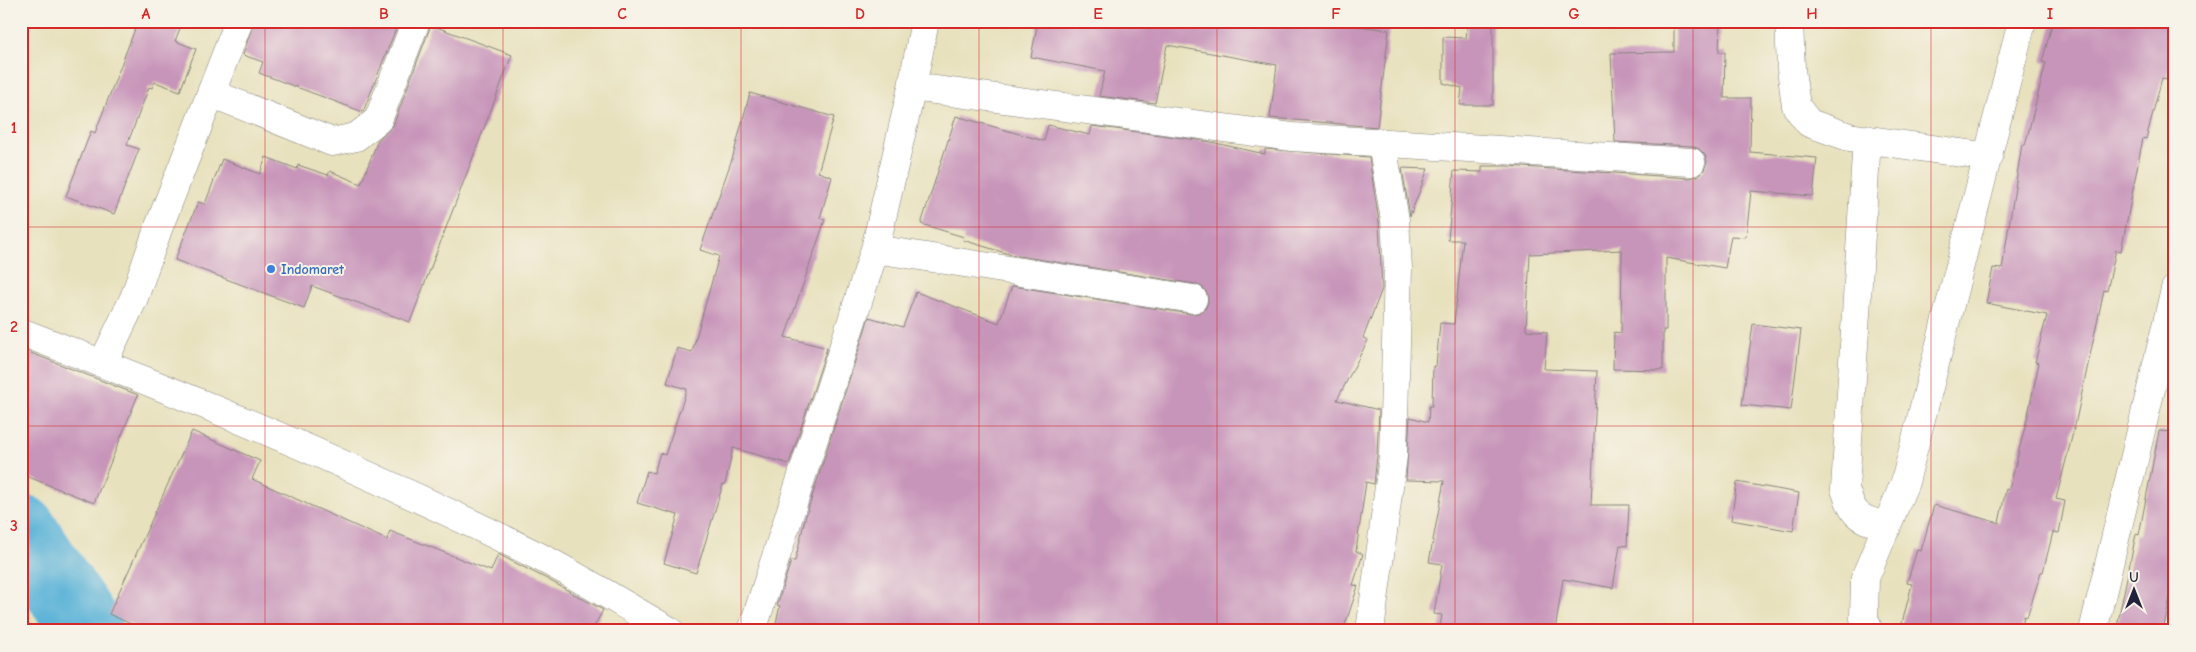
<svg xmlns="http://www.w3.org/2000/svg" width="2196" height="652" viewBox="0 0 2196 652" font-family="'Comic Neue',sans-serif">
<style>
.lines{fill:none;stroke-linecap:round;stroke-linejoin:round}
.river{stroke:#5bb3d8;stroke-width:72}
.building{fill:#c895ba}
.street-casing{stroke:#85827c;stroke-width:29}
.street{stroke:#fff;stroke-width:28}
.grid{fill:none;stroke:#d62828;stroke-width:1;stroke-opacity:0.55}
.shop-dot{fill:#3f7fe0;stroke:#f7f3e8;stroke-width:2}
.labels{text-anchor:middle;dominant-baseline:central;stroke-width:4;stroke-linejoin:round;paint-order:stroke}
.shop-label{font-size:14px;font-weight:bold;fill:#366cbe;stroke:#f7f3e8;text-anchor:start}
.neatline{fill:none;stroke:#d62828;stroke-width:2}
.grid-label{font-size:16px;text-anchor:middle;font-weight:bold;fill:#d62828}
</style>
<rect width="100%" height="100%" fill="#f7f3e8"/>
<filter id="ink" filterUnits="userSpaceOnUse"><feTurbulence type="fractalNoise" baseFrequency=".02" numOctaves="2"/><feDisplacementMap in="SourceGraphic" scale="10" xChannelSelector="R" yChannelSelector="G"/><feConvolveMatrix kernelMatrix="1 2 1 2 8 2 1 2 1" color-interpolation-filters="sRGB"/></filter>
<filter id="wash" filterUnits="userSpaceOnUse"><feTurbulence type="fractalNoise" baseFrequency=".0096" numOctaves="4" result="noise"/><feDisplacementMap in="SourceGraphic" scale="20" xChannelSelector="R" yChannelSelector="G"/><feGaussianBlur stdDeviation="1.12" result="paint"/><feColorMatrix in="noise" values="0 0 0 0 0 0 0 0 0 0 0 0 0 0 0 0 0 1.4 0 .05"/><feComposite in="paint" operator="in"/></filter>
<g filter="url(#wash)">
<rect width="100%" height="100%" fill="#e8e1bd"/>
<g class="lines">
<path class="river" d="M21 530 88 631"/>
</g>
<g id="blocks">
<path class="building" d="M138 21H183L175 41 196 49 180 91 155 82 152 88 149 87 127 145 139 149 114 214 66 196 91 131 95 133Z
M254 21H399L363 112 259 73 263 62 243 55Z
M1038 21H1342V24L1389 30 1377 127 1270 118 1277 65 1167 45 1155 103 1099 96 1105 71 1031 57Z
M1468 21H1493V105H1460L1462 88 1443 83V37L1466 38Z
M1674 21H1720L1719 52H1725L1724 98H1751L1750 152 1817 158 1813 196 1751 191 1746 237 1731 236 1725 268 1666 258V330H1663V370L1613 369 1614 332 1621 333 1622 250 1530 254 1526 330 1547 332 1544 369 1597 371 1591 505H1629L1627 546 1620 545 1613 588 1563 579 1555 631H1439L1442 615 1434 614 1442 564 1429 562 1444 481 1406 480 1410 417 1428 422 1429 406H1432L1433 366H1436L1440 323 1454 324 1463 240H1448L1454 171 1482 172V166H1507L1690 178 1698 176 1704 170 1707 162 1705 155 1699 149 1692 146 1615 142 1611 53 1674 52Z
M2053 21H2175V44L2167 79 2162 78 2146 139 2143 138 2121 251 2116 250 2107 291 2104 290 2075 425 2056 499 2065 501 2059 533 2053 532 2043 572H2041L2027 617 2024 616 2021 631H1900L1912 584 1907 583 1917 550 1921 551 1934 505 1999 523 2006 489 2009 490 2027 419 2039 363 2035 362 2047 315 1986 303 1993 268 2002 269 2022 144 2025 145 2046 63 2042 62Z
M431 25 512 55 410 322 312 286 304 308 175 260 198 202 205 204 222 159 260 174 266 157 297 169 298 165 328 175 330 171 361 184 378 140 393 126Z
M750 93 834 117 818 172 832 177 820 218 825 220 785 337 827 348 789 464 733 448 725 485 723 484 696 573 664 563 678 515 637 503 647 471 654 473 660 453 665 455 687 389 667 383 677 348 692 352 719 256 700 250 733 156Z
M956 116 1044 141 1048 125 1090 135 1092 126 1206 141 1265 154V149L1369 157 1379 222 1382 289 1363 338 1368 340 1337 400 1379 410 1377 455 1374 484 1366 482 1356 551 1363 554 1353 585 1358 586 1343 631H774L780 606 777 605 791 561H795L805 519 869 317 903 327 916 292 999 323 1012 286 1191 314 1199 313 1205 309 1208 302 1207 293 1202 287 1195 284 1012 255 963 240 964 237 921 224Z
M1402 168 1428 169 1410 216Z
M1753 324 1801 330 1791 410 1742 405Z
M21 349 138 395 94 503 21 474Z
M192 431 260 461 252 479 387 540 390 531 491 571 498 554 547 579 603 610 592 631H146L109 614Z
M2159 431 2175 432V574L2163 631H2116L2136 534 2139 535Z
M1737 482 1799 493 1793 531 1731 520Z"/>
</g>
</g>
<g filter="url(#ink)">
<use href="#blocks" fill-opacity="0" stroke="#85827c" stroke-width="1"/>
<g class="lines">
<g class="street-casing">
<path id="street" d="M1789 21 1791 69 1796 106 1809 123 1849 137 1989 157
M912 87 1292 137 1691 162
M211 93 332 142 356 137 378 120 416 21
M1867 139 1845 489C1855 520 1859 517 1887 527
M875 249 1193 299
M21 332C197 399 370 472 538 556 583 579 626 606 670 631
M103 363 134 298 158 229 239 21
M752 631 875 249 912 87 925 21
M1370 631 1393 456 1398 268 1395 220 1382 143
M1869 631 1864 618 1865 578 1905 482 2022 21
M2093 631 2175 289"/>
</g>
<use href="#street" class="street"/>
</g>
</g>
<path class="grid" d="M265 21V631M503 21V631M741 21V631M979 21V631M1217 21V631M1455 21V631M1693 21V631M1931 21V631M21 227H2175M21 426H2175"/>
<circle class="shop-dot" cx="271" cy="269" r="5"/>
<g class="labels">
<g class="shop-label">
<text x="281" y="269">Indomaret</text>
</g>
</g>
<rect width="2196" height="652" fill="none" stroke="#f7f3e8" stroke-width="55"/>
<g transform="translate(2134 590)" stroke="#f7f3e8" stroke-width="4" paint-order="stroke">
<path d="M0-4L9 19L0 12L-9 19Z" fill="#22223b"/>
<text y="-8" font-size="14" font-weight="bold" text-anchor="middle" fill="#22223b">U</text>
</g>
<rect x="28" y="28" width="2140" height="596" class="neatline"/>
<g class="grid-label">
<text x="146" y="19">A</text>
<text x="384" y="19">B</text>
<text x="622" y="19">C</text>
<text x="860" y="19">D</text>
<text x="1098" y="19">E</text>
<text x="1336" y="19">F</text>
<text x="1574" y="19">G</text>
<text x="1812" y="19">H</text>
<text x="2050" y="19">I</text>
<text x="14" y="133">1</text>
<text x="14" y="332">2</text>
<text x="14" y="531">3</text>
</g>
</svg>
